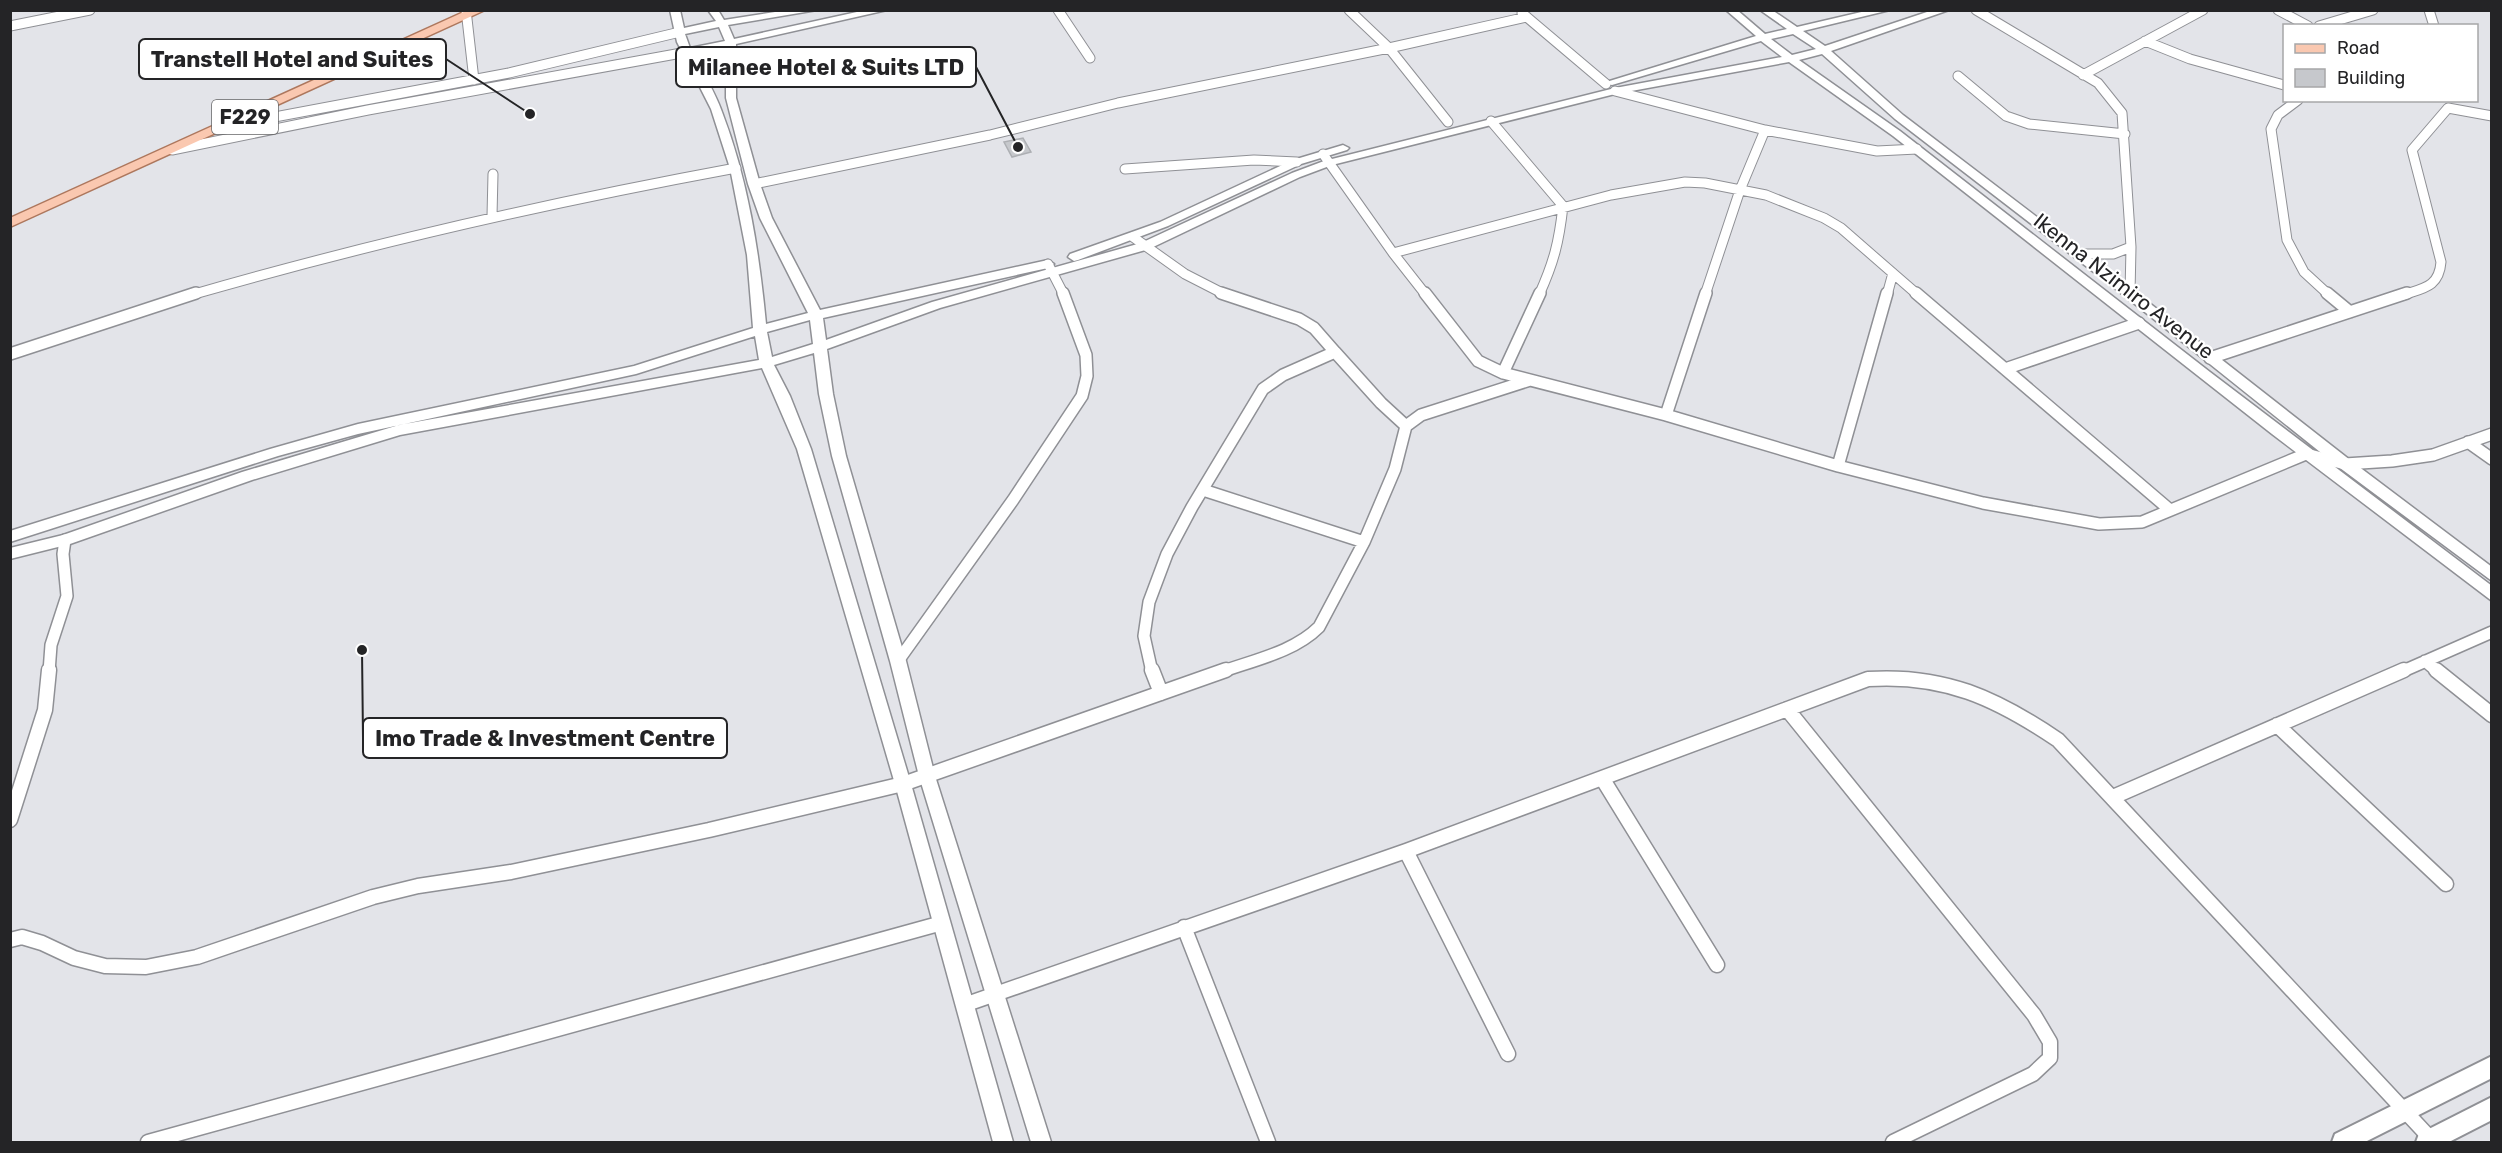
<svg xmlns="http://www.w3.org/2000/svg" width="2502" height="1153" viewBox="0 0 2502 1153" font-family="Rubik,sans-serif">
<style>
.building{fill:#c6c8cc;stroke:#adafb3;stroke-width:1.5}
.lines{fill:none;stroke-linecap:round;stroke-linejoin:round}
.minor-far2-casing{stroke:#8f9095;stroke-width:11}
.minor-far1-casing{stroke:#8f9095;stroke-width:14}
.minor-casing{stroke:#8f9095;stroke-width:17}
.tertiary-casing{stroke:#8f9095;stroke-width:3}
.secondary-casing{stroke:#8f9095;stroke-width:4}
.primary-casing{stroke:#ad775d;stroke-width:3}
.minor-far2{stroke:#fff;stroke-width:9}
.minor-far1{stroke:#fff;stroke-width:11}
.minor{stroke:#fff;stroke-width:14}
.tertiary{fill:#fff;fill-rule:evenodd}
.secondary{fill:#fff;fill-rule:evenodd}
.primary{fill:#fac8b0;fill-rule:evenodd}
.labels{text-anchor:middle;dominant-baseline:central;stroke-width:4.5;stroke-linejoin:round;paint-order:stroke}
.shield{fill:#fff;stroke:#666667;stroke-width:1.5}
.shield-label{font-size:20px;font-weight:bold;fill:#242426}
.street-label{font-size:21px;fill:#242426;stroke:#fff}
.leader{fill:none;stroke:#242426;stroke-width:2}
.callout-dot{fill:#242426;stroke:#fff;stroke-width:2}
.callout{fill:#fff;stroke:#242426;stroke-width:2}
.callout-label{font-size:22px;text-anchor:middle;font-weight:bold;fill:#242426}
</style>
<rect width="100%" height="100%" fill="#e3e4e9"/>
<path class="building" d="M1023 138 1031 152 1012 157 1004 142Z"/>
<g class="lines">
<g class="minor-far2-casing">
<path id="minor-far2" d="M466 10 474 80
M1058 10 1090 58
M1349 10 1389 48 1448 122
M1976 10 2098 83 2122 113 2131 247 2130 294
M2278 10 2308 26
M2429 10 2434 26
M1522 13 1606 84
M10 26 90 10
M2319 26 2373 10
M2145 41 2190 59 2284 85
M2083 75 2203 10
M1958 76 2006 116 2029 124 2125 134
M1615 91 1765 130 1877 151 1917 149
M2298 100 2278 115 2271 129 2287 240 2304 272 2329 295
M1491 121 1563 206C1559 242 1554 262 1539 295
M221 127 509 73 680 32
M172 150 368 110 687 52
M1323 154 1393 253 1426 295
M1125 169 1254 160 1297 162
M754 184 990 135 1118 103 1389 48 1527 17
M492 216 493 174
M1133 237 1185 274 1226 295
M1393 253 1611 195 1685 182 1705 183 1766 195 1824 218 1841 228 1918 295
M2077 254H2113L2131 247
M1048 264 1064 295
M191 295C371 243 552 202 736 168
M1705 295 1740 190 1765 130
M1887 295 1893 273
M2403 295C2424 288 2439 287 2441 262L2412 150 2448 108 2492 116"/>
</g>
<g class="minor-far1-casing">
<path id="minor-far1" d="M1221 293 1299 319 1314 328 1335 352
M1425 293 1478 361 1503 373 1666 415 1838 466 1983 503 2099 524 2142 522 2306 454 2345 464 2392 461 2433 455 2492 434
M1916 293 2170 510
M2327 293 2350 312
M10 354 196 293
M2210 358 2407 293
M2005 369 2139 323
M1503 373 1540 293
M1666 415 1706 293
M2468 442 2492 459
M1838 466 1887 293
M1203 490 1364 542
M898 661 1013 500 1082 396 1087 376 1086 355 1063 293
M2425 661 2438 672
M49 672 51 645 67 596 63 554 65 540
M1152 672 1144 636 1149 602 1167 554 1192 507 1263 389 1283 375 1335 352 1381 403 1406 426
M1221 672C1254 660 1294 652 1319 627L1364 542 1395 469 1406 426 1421 415 1530 380
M2401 672 2492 632"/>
</g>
<g class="minor-casing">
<path id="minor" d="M1152 670 1161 693
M2436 670 2492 715
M1787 709 2034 1015 2050 1042V1058L2033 1074 1893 1142
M2277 725 2446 884
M1602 778 1717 965
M2113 797 2404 670
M10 820 45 710 49 670
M1406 851 1508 1054
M1184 927 1268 1142
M10 940 22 937 42 943 74 958 105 966 146 967 197 957 373 897 418 886 511 872 709 830 903 784 1226 670
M964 1005 1406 851 1868 679C1944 674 1996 698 2058 740L2432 1140
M148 1142 942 923"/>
</g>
<g class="tertiary-casing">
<path id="tertiary" d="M670 10H680L684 28 716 21 708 10H718L724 20 788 10H817L728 25 734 39 866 10H887L736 44V98L760 184 772 218 820 310 1048 260 1054 264 1048 268 823 318 826 340 932 302 1141 243 1292 173 1324 161 1615 88 1782 57 1761 41 1612 85 1603 83 1756 36 1726 10H1737L1765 34 1787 29 1760 10H1772L1797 27 1870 10H1890L1803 31 1825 46 1933 10H1949L1831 51 1903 115 2134 291 2350 460 2492 567V581L2340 468 2126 297 1895 119 1822 54 1799 60 1900 131 2210 372 2492 586V601L2272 434 1893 136 1789 62 1615 94 1332 165 1300 177 1149 249 940 308 827 349 833 394 846 456 906 661 935 776 1051 1142H1031L919 776 890 661 832 456 819 394 814 353 774 365 790 396 811 449 911 784 1013 1142H993L895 784 797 449 762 368 400 435 252 480 70 544 10 559V548L63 535 242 472 399 425 759 360 755 336 636 374 358 434 278 456 10 542V531L270 449 358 424 634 366 753 328 747 255 730 168 711 109 677 42ZM719 27 725 41 690 48 685 34ZM1793 34 1816 49 1792 55 1771 39ZM726 47V98L748 184 760 218 808 313 766 324C759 251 748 180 722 112 715 92 703 73 693 54ZM810 320 813 344 772 357 767 332Z
M1343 145 1349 148 1347 150 1301 164 1168 226 1078 260 1074 261 1068 257 1070 254 1160 222 1293 160Z"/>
</g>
<g class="secondary-casing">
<path id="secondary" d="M2492 1056V1078L2365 1142H2332L2335 1134Z
M2492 1097V1120L2449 1142H2416L2419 1134Z"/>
</g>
<g class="primary-casing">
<path id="primary" d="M468 10H485L10 227V218Z"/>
</g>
<use href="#minor-far2" class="minor-far2"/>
<use href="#minor-far1" class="minor-far1"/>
<use href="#minor" class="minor"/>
<use href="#tertiary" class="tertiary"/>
<use href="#secondary" class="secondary"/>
<use href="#primary" class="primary"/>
</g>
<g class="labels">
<rect class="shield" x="212" y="100" width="66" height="34" rx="4.5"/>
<g class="shield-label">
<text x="245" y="117">F229</text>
</g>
<g class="street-label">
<text transform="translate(2124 286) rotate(38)">Ikenna Nzimiro Avenue</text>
</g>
</g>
<path class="leader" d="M530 114L446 59M1018 147L976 67M362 650L363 738"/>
<g class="callout-dot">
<circle cx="530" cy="114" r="6"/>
<circle cx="1018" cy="147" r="6"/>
<circle cx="362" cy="650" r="6"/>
</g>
<g class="callout">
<rect x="139" y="39" width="307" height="40" rx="6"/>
<rect x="676" y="47" width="300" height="40" rx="6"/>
<rect x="363" y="718" width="364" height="40" rx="6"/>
</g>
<g class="callout-label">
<text x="292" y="67">Transtell Hotel and Suites</text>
<text x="826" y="75">Milanee Hotel &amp; Suits LTD</text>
<text x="545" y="746">Imo Trade &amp; Investment Centre</text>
</g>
<rect width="2502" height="1153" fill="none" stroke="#242426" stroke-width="24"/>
<rect x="2283" y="24" width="195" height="78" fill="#ffffff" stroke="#a7a7a8" stroke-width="1.5"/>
<rect x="2295" y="44" width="30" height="9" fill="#fac8b0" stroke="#a7a7a8" stroke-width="1.5"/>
<text x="2337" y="54" font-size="18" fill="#242426">Road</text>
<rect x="2295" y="69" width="30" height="18" fill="#c6c8cc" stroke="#a7a7a8" stroke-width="1.5"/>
<text x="2337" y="84" font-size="18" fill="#242426">Building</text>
</svg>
